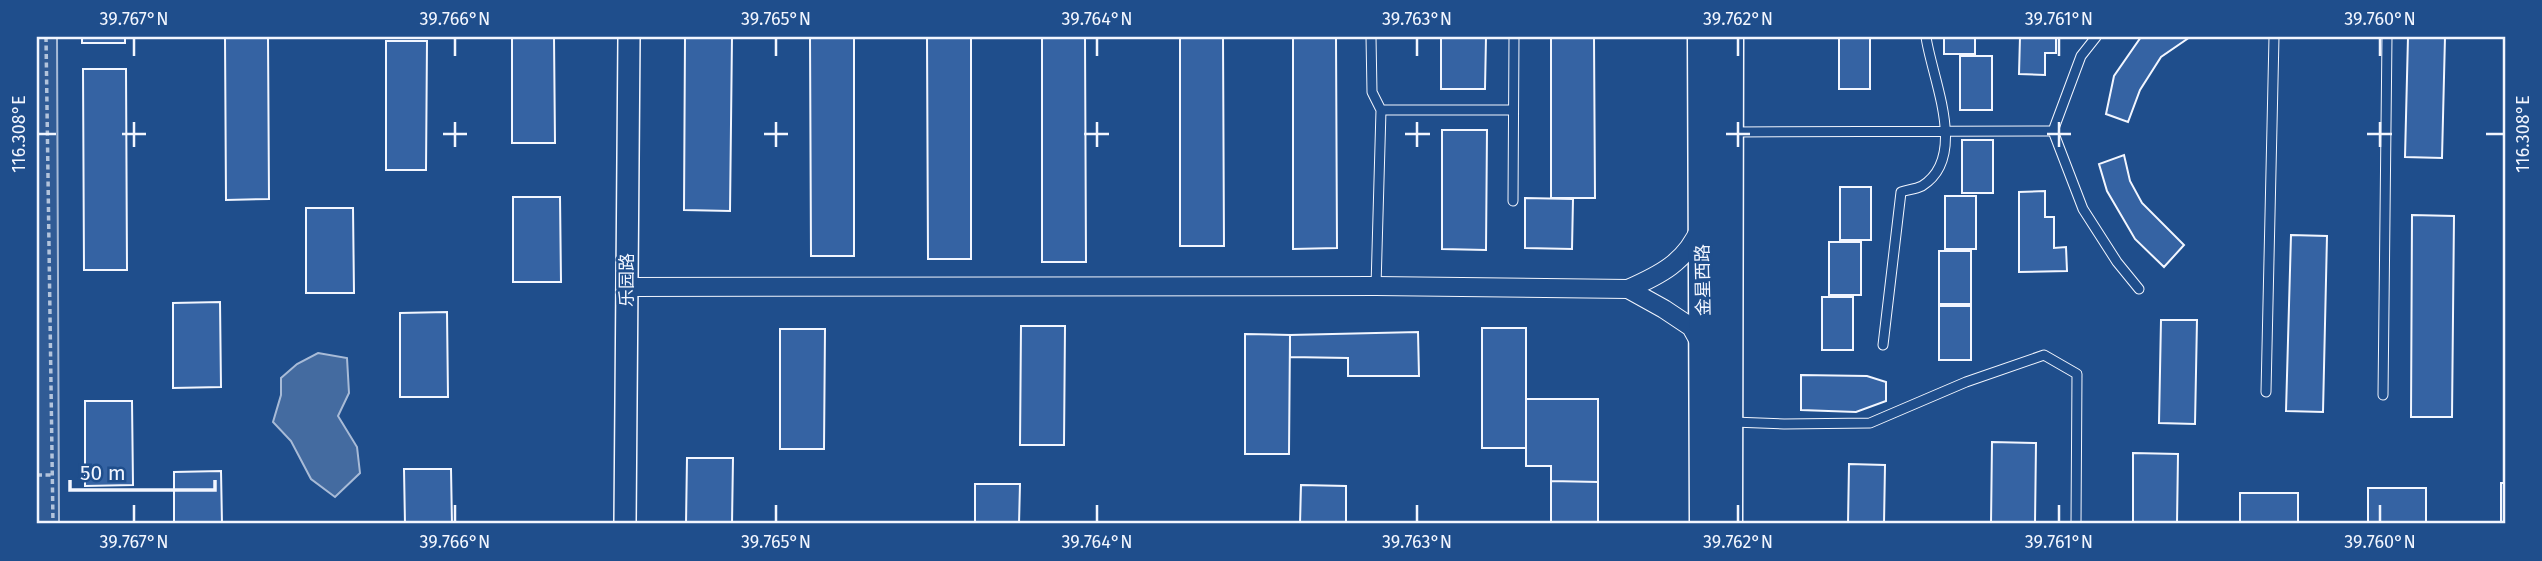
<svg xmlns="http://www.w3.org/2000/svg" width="2542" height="561" viewBox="0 0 2542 561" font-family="'Fira Sans','Noto Sans SC',sans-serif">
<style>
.green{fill:#305b95;stroke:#a8bbd7;stroke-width:2}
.water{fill:#446ba0;stroke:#a8bbd7;stroke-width:2}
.building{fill:#3563a3;stroke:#f2f6ff;stroke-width:2}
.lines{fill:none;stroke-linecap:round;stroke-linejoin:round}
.service-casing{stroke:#f2f6ff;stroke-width:11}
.minor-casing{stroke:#f2f6ff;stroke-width:20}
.tertiary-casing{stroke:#f2f6ff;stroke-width:24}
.primary-casing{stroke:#f2f6ff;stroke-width:31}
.path{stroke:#b3c4dc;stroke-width:3.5;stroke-dasharray:5 3.5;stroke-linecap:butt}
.service{stroke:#1f4e8c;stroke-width:9}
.minor{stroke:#1f4e8c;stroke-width:18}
.tertiary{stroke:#1f4e8c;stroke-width:21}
.primary{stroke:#1f4e8c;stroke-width:28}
.ticks{fill:none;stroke:#f2f6ff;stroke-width:2.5}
.labels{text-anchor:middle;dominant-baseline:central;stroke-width:5;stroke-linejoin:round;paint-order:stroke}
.street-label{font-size:18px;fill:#f2f6ff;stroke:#1f4e8c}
.neatline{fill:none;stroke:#f2f6ff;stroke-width:2.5}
.ticks-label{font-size:18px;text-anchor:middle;fill:#f2f6ff}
</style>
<rect width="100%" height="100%" fill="#1f4e8c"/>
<path class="green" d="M37 37H57L59 524H37Z"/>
<path class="water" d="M318 353 347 358 349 393 338 416 357 447 360 473 335 497 311 479 291 441 273 422 281 395V378L297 364Z"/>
<path class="building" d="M82 37H125V43H82Z
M225 37H268L269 199 226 200Z
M512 37H554L555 143H512Z
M685 37H732L730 211 684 210Z
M810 37H854V256H811Z
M927 37H971V259H928Z
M1042 37H1085L1086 262H1042Z
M1180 37H1223L1224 246H1180Z
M1293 37H1336L1337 248 1293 249Z
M1441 37H1486L1485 89H1441Z
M1551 37H1594L1595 198H1551Z
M1839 37H1870V89H1839Z
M1944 37H1975V54H1944Z
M2020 37H2056V53H2045V75L2019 74Z
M2141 37H2190L2161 57 2140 90 2128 122 2106 114 2114 76Z
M2408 37H2445L2442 158 2405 157Z
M386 41H427L426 170H386Z
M1960 56H1992V110H1960Z
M83 69H126L127 270H84Z
M1442 130H1487L1486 250 1442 249Z
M1962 140H1993V193H1962Z
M2124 155 2130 181 2142 203 2184 245 2164 267 2135 239 2107 191 2099 164Z
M1840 187H1871V240H1840Z
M2045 191V217H2054V248L2066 247 2067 271 2019 272V192Z
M1945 196H1976V249H1945Z
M513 197H560L561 282H513Z
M1525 198 1573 199 1572 249 1525 248Z
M306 208H353L354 293H306Z
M2412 215 2454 216 2452 417H2411Z
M2291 235 2327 236 2323 412 2286 411Z
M1829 242H1861V295H1829Z
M1939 251H1971V304H1939Z
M1822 297H1853V350H1822Z
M220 302 221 387 173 388V303Z
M1939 306H1971V360H1939Z
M447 312 448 397H400V313Z
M2161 320H2197L2195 424 2159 423Z
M1021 326H1065L1064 445H1020Z
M1482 328H1526V448H1482Z
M780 329H825L824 449H780Z
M1418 332 1419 376H1348V358L1290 357V335Z
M1245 334 1290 335 1289 454H1245Z
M1801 375 1867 376 1886 382V401L1856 412 1801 410Z
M1526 399H1598V482L1551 481V466H1526Z
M85 401H132L133 485 85 486Z
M1992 442 2036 443 2035 524H1991Z
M2133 453 2178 454 2177 524H2133Z
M687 458H733L732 524H686Z
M1849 464 1885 465 1884 524H1848Z
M404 469H451L452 524H405Z
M221 471 222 524H174V472Z
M1551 481 1598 482V524H1551Z
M2501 483H2505V524H2501Z
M975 484H1020L1019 524H975Z
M1301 485 1346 486V524H1300Z
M2368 488H2426V524H2368Z
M2240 493H2298V524H2240Z"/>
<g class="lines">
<g class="service-casing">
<path id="service" d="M1371 37 1372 92 1381 110 1376 286
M1381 110H1513
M2053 131 2083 209 2117 262 2139 289
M1734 132 2053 131 2081 56 2096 37
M1513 201 1514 37
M1883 345 1901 192C1907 190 1916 189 1922 186 1969 157 1932 79 1926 37
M2266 392 2274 37
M2383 395 2387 37
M1733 422 1784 424 1870 423 1966 382 2044 355 2077 374 2076 524"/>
</g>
<g class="minor-casing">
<path id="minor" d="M627 287 1376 286 1628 289C1660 275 1686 262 1700 228
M1628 289 1664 309 1691 327 1701 345"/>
</g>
<g class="tertiary-casing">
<path id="tertiary" d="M625 524 629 37"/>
</g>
<g class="primary-casing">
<path id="primary" d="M1702 37 1704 524
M1728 524 1729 37"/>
</g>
<path class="path" d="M46 37 53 524
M37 475H52"/>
<use href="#service" class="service"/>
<use href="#minor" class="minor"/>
<use href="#tertiary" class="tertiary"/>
<use href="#primary" class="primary"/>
</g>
<path class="ticks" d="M134 38V56M455 38V56M776 38V56M1097 38V56M1417 38V56M1738 38V56M2059 38V56M2380 38V56M134 122V147M455 122V147M776 122V147M1097 122V147M1417 122V147M1738 122V147M2059 122V147M2380 122V147M38 134H56M122 134H146M443 134H467M764 134H788M1084 134H1109M1405 134H1430M1726 134H1750M2047 134H2071M2367 134H2392M2486 134H2504M134 505V522M455 505V522M776 505V522M1097 505V522M1417 505V522M1738 505V522M2059 505V522M2380 505V522"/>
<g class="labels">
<g class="street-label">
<text transform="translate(627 280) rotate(-90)">乐园路</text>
<text transform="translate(1703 280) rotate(-91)">金星西路</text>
</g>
</g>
<rect width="2542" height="561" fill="none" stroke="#1f4e8c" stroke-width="77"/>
<path d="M70 480v10h145v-10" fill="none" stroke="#f2f6ff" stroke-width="3.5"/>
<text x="80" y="480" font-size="21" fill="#f2f6ff" stroke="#1f4e8c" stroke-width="5" paint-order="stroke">50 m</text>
<rect x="38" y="38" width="2466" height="484" class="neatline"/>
<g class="ticks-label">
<text x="134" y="25">39.767°N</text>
<text x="455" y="25">39.766°N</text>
<text x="776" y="25">39.765°N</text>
<text x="1097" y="25">39.764°N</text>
<text x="1417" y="25">39.763°N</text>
<text x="1738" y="25">39.762°N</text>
<text x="2059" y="25">39.761°N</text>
<text x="2380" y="25">39.760°N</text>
<text transform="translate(2523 134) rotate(-90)" y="6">116.308°E</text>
<text transform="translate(19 134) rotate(-90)" y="6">116.308°E</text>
<text x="134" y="548">39.767°N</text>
<text x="455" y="548">39.766°N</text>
<text x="776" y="548">39.765°N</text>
<text x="1097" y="548">39.764°N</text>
<text x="1417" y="548">39.763°N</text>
<text x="1738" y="548">39.762°N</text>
<text x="2059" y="548">39.761°N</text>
<text x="2380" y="548">39.760°N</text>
</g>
</svg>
